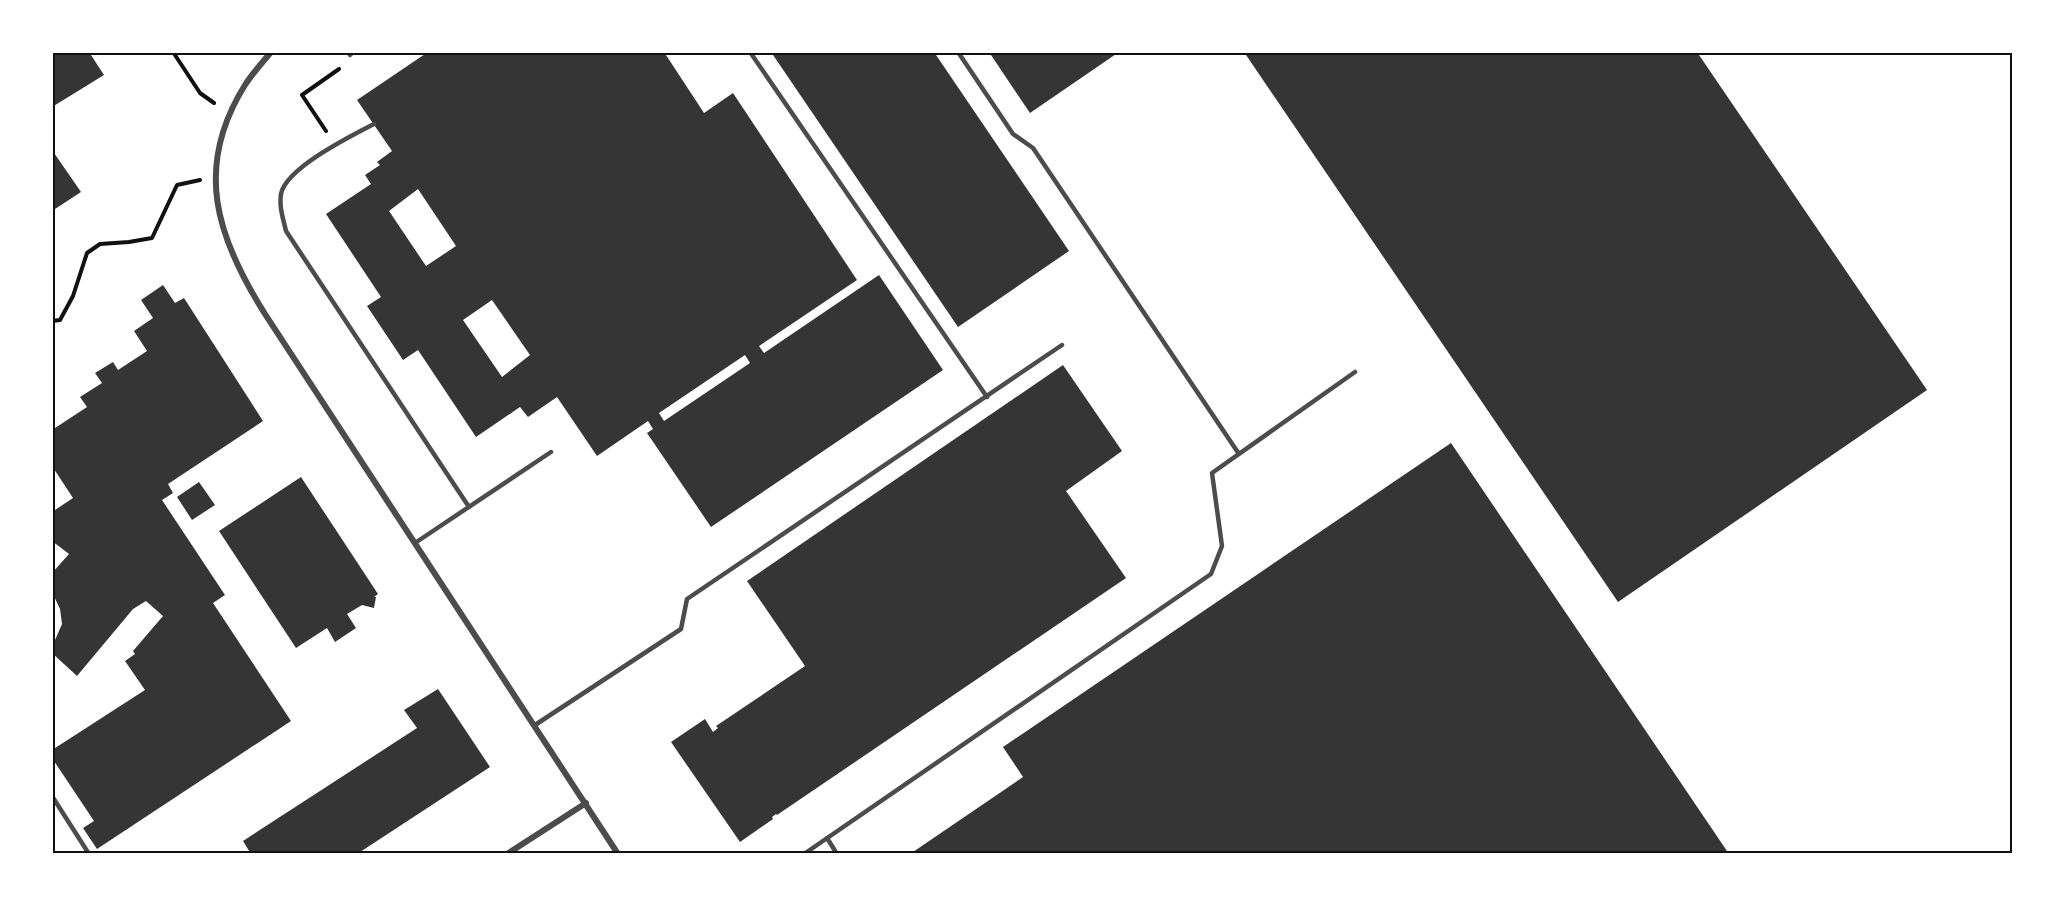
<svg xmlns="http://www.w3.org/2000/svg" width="2065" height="906" viewBox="0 0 2065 906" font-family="Georgia,serif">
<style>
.building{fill:#353535;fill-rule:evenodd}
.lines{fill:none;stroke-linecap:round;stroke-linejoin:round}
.path{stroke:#111;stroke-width:4}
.service{stroke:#4c4c4c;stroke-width:4.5}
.minor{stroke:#4c4c4c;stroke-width:6}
.neatline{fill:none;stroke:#111;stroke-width:2}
</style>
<rect width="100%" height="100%" fill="#fff"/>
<path class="building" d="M52 52H89L104 75 52 107Z
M428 52H664L704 113 733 93 857 280 759 346 764 353 879 275 943 370 711 527 647 433 653 429 648 421 597 456 557 397 528 417 520 407 476 437 418 350 403 360 367 306 381 297 326 214 371 184 365 175 380 165 377 162 392 151 357 100ZM418 189 456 246 426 266 389 211ZM492 300 530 355 502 377 463 320ZM745 355 750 363 664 421 659 413Z
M771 52H934L1069 251 958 327Z
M989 52H1119L1030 113Z
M1244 52H1697L1927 390 1618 602Z
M52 150 81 192 52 211Z
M163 285 175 303 184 298 263 421 168 484 173 493 162 500 225 595 213 603 291 721 97 849 83 828 94 821 52 758V750L145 690 125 661 135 654 133 651 163 616 146 601 133 609 77 676 52 653V647L62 624 60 609 52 592V573L69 554 52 541V512L73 498 52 466V430L87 407 80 397 102 383 95 373 113 362 118 370 147 351 134 331 153 318 141 300Z
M1063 365 1122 451 1066 491 1126 578 777 815 776 814 772 817 773 819 740 842 671 742 705 719 713 732 718 728 716 726 805 666 747 581Z
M1451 443 1729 854H910L1023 777 1003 747Z
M301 477 378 594 374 597H376L374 608 362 605 347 614 356 628 335 642 327 628 296 648 219 531Z
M199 482 215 505 192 520 177 497Z
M438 689 490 767 357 854H251L243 841 417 728 404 710Z"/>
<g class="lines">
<path class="path" d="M173 52 200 93 214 103
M326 131 302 95 339 69
M52 321 60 320 73 296 87 253 100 244 129 242 152 238 177 185 200 180"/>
<path class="service" d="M750 52 987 397
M958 52 1013 134 1033 148 1239 454
M350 55 353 52
M374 124C351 136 286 168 281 194 279 207 283 218 286 231L469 507
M415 543 551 452
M535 725 681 629 687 599 1062 345
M52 796 89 854
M827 838 837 854
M804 854 1211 574 1222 546 1212 473 1355 372"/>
<path class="minor" d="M271 52C262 63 252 74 245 85 193 168 217 238 265 314L618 854
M507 854 586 803"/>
</g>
<rect width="2065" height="906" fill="none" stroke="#ffffff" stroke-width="108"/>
<rect x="54" y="54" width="1957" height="798" class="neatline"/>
</svg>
